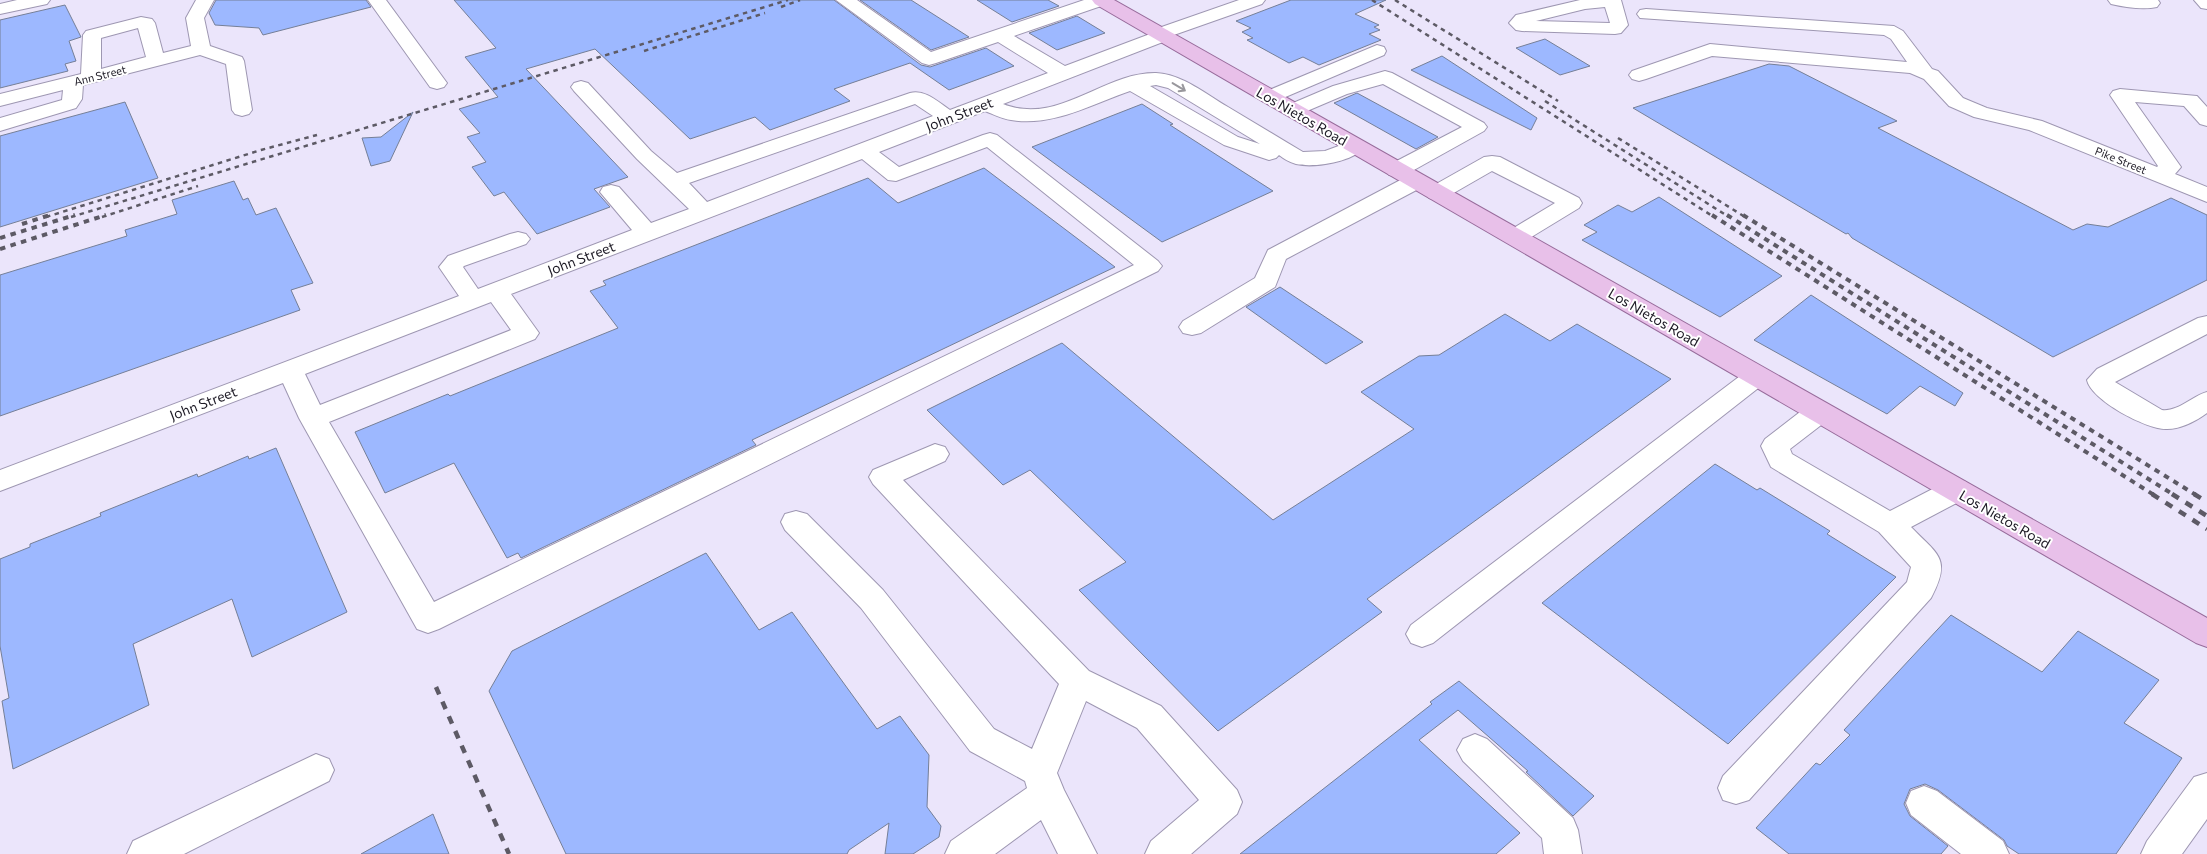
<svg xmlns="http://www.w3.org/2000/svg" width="2207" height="854" viewBox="0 0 2207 854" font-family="Commissioner,sans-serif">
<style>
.built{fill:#ebe5fb}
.building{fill:#9db8ff;stroke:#757f97}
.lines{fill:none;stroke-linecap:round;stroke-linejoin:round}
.minor-casing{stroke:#9e97b2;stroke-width:2}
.major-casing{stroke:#976b9b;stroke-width:2}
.minor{fill:#fff;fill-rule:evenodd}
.major{fill:#e8c0e9;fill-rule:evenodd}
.rail-far2{stroke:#5d5a65;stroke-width:2.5;stroke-dasharray:4.5 4.5;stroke-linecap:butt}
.rail-far1{stroke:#5d5a65;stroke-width:4;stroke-dasharray:5.5 5.5;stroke-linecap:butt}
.rail{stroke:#5d5a65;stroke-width:4.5;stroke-dasharray:8 8;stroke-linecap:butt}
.oneway{stroke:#99989d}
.labels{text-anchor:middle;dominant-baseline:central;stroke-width:4;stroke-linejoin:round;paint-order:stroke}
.far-street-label{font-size:11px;fill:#1d1a25;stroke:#fff}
.street-label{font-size:14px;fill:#1d1a25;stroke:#fff}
</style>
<rect width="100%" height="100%" fill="#f3f1fc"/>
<path class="built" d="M0 0H2207V854H0Z"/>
<path class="building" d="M216 0H366L371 7 263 35 259 28 215 25 209 13Z
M454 0H834L921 65 930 67 986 48 1014 66 949 90 910 63 834 89 850 101 770 130 755 117 690 139 595 49 526 69 628 177 594 189 610 207 537 234 504 192 494 196 472 167 486 162 467 137 480 133 459 109 498 97 465 57 496 48Z
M860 0H911L969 37 931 50Z
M977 0H1048L1059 6 1012 22Z
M1291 0H1386L1355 14 1379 25 1374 27 1380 30 1369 34 1381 40 1319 65 1303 57 1289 63 1247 40 1253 38 1242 32 1251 28 1236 21Z
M65 5 81 37 69 41 76 61 65 64 68 71 0 88V20Z
M1077 16 1105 33 1057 50 1029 33Z
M1545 39 1590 66 1560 75 1516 48Z
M1442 56 1537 118 1531 130 1411 70Z
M1769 64 1789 66 1897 121 1878 128 2073 230 2087 224 2108 227 2171 198 2207 215V280L2053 357 1852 238 1848 233 1846 234 1633 108Z
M1357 93 1438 137 1416 149 1334 103Z
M125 102 158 178 0 227V136Z
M1142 104 1173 124 1170 125 1273 191 1162 242 1032 147Z
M413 112 390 161 371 166 362 138 381 137Z
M984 168 1115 267 752 440 756 445 521 558 518 553 507 558 454 463 385 493 355 432 448 394 450 396 618 328 590 291 606 285 603 281 868 178 898 203Z
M234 181 243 200 248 198 256 215 276 208 313 283 291 290 300 310 0 416V275L127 236 125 230 177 214 172 200Z
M1659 197 1782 276 1720 317 1582 240 1597 232 1584 225 1618 205 1632 212Z
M1280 287 1363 342 1326 364 1246 307Z
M1811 295 1963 393 1955 406 1920 386 1887 414 1754 340Z
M1505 314 1550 341 1577 324 1671 379 1367 599 1382 612 1218 731 1079 590 1126 562 1030 470 1003 485 927 410 1062 343 1273 520 1414 429 1361 392 1419 356 1439 355Z
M276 448 347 612 252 657 232 599 133 644 149 705 13 769 2 701 9 698 0 646V559L30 547V544L101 516 100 513 197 474 198 477 248 456 249 459Z
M1715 464 1757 490 1760 488 1830 531 1827 534 1896 577 1728 744 1542 603Z
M706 553 759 630 792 612 877 729 900 716 929 755 927 807 941 826 939 837 913 854H885L889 823 849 850 847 854H566L489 691 512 651Z
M1951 615 2042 672 2078 631 2159 680 2124 723 2182 758 2116 854H2019L2007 846 2004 840 1938 790 1925 784 1910 789 1904 804 1910 816 1948 846 1941 854H1789L1756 828 1816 763 1820 765 1850 735 1844 730Z
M1459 681 1594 796 1573 816 1526 772 1528 771 1458 710 1419 740 1520 833 1496 854H1240L1432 704 1430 702Z
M433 814 449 854H361Z"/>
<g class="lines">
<g class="minor-casing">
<path id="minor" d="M17 0H50L47 4 0 14V4Z
M196 0H214L204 18 210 46 242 57 244 61 252 110 249 114 242 116 235 114 232 110 226 64 200 55 83 85 82 99 76 108 0 131V118L62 100 63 90 0 106V94L81 74 83 35 86 31 141 17 152 19 155 23 163 53 191 46 186 18ZM138 28 146 57 101 69V38Z
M368 0H386L447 83 444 87 437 89 430 87Z
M836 0H857L931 52 1084 0H1110L1107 4 1014 36 1065 66 1150 34 1153 30 1239 0H1265L1262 4 1171 36 1168 40 1003 104C1059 126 1103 72 1156 73 1182 74 1207 95 1228 107 1253 122 1278 137 1303 152L1325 151 1355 140 1362 142 1365 146C1355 162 1314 168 1296 164 1289 162 1284 159 1279 155L1276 158 1269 160 1224 145 1130 91C1092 104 1053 127 1011 120 1002 119 993 114 985 111L879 152 899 167 983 135 990 133 997 135 1158 261 1162 266 1158 271 439 629 428 633 417 629 299 418 283 383 0 491V470L459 296 439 267 448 256 510 234 518 232 526 234 530 239 526 244 464 266 463 267 478 289 632 230 600 192 603 187 611 185 619 187 651 223 689 209 637 159 574 91 571 87 574 83 581 81 588 83 651 151 677 173 910 93C925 89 938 102 950 110L1048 73 998 42 936 63 929 65 922 63ZM1156 85 1168 88 1260 144 1238 137 1150 86ZM915 104 933 116 707 202 689 183ZM987 147 1134 265 434 602 329 422 535 339 539 333 511 294 862 159 888 180 896 181ZM491 302 511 330 320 405 305 374Z
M1580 0H1621L1628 25 1621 33 1615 34 1522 31 1516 30 1509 23 1516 15ZM1605 7 1610 23 1536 21 1585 9Z
M2108 0H2158L2160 3 2157 7C2144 10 2124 7 2111 4Z
M2194 0H2207V9L2201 8Z
M1646 9 1894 26 1903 31 1932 69 1938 71 1963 98 1987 108 2042 121 2157 167 2158 166 2110 95 2113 91 2120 89 2197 96 2207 107V126L2200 124 2184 106 2135 102 2181 167 2175 174 2207 187V202L2029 130 1974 117 1949 106 1924 79 1910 73 1712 56 1646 79 1639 81 1632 79 1629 75 1632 71 1710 44 1907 62 1891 39 1884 35 1640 18 1637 14 1640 10Z
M1377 45 1384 47 1386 51 1384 55 1276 101 1269 103 1262 101 1259 97 1262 93Z
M1385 71 1392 73 1484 123 1487 127 1484 131 1405 175 1397 176 1389 175 1386 170 1389 165 1462 127 1383 84 1347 94 1300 114 1293 116 1286 114 1283 110 1286 106 1333 86Z
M1492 156 1500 157 1579 198 1582 203 1579 208 1523 242 1515 244 1507 242 1503 237 1507 232 1555 203 1492 171 1445 198 1437 200 1429 198 1426 193 1429 188 1484 157Z
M1416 174 1424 176 1427 181 1424 186 1286 259 1275 287 1201 333 1192 335 1183 333 1179 327 1183 321 1255 278 1268 250 1408 176Z
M2207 316V334L2115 382 2162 410C2178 412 2192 396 2207 392V413C2196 421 2181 429 2167 429 2147 430 2091 400 2087 380L2097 369 2198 318Z
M1757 367 1766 370 1770 376 1766 382 1433 643 1422 647 1411 643 1406 634 1411 625 1748 370Z
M1819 403 1829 405 1833 412 1829 419 1790 449 1792 454 1890 511 1946 482 1956 479 1966 482 1970 490 1966 498 1911 527C1938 555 1952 558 1931 598L1749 800 1736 804 1723 800 1718 788 1723 776 1907 582 1911 567 1879 532 1771 467 1761 446 1765 439 1809 405Z
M935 444 945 447 949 454 945 461 903 480 1089 671 1161 706 1237 790 1242 802 1237 814 1191 854H1145L1151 841 1199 800 1137 728 1086 701 1057 773 1064 790 1097 854H1058L1041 820 995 854H945L951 841 1027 788 1025 781 970 751 861 608 785 530 781 522 785 514 796 511 807 514 883 590 994 729 1032 749 1059 684 873 484 869 477 873 470Z
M1475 734 1487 739 1573 818 1578 830 1582 854H1544L1542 838 1463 761 1457 750 1463 739Z
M316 754 329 759 334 770 329 781 184 854H127L133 841Z
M2207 773V819L2182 854H2141L2147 841 2194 777Z
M1924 786 1937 791 2003 841 2009 854H1961L1911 815 1906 803 1911 791Z"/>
</g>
<g class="major-casing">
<path id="major" d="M1092 0H1114L2207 618V647L2196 643 1095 4Z"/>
</g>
<use href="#minor" class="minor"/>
<use href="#major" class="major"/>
<path class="rail-far2" d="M1372 0 1714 217
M1395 0 1558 101
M781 7 800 0
M644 51 765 13
M1545 101 1729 217
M1618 138 1745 217
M46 217 261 150 317 135
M71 217 788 0
M102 217 198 186"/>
<path class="rail-far1" d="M1712 215 2154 495
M1727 215 2174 495
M1743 215 2196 495
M22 224 50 215
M0 238 75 215
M0 249 106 215"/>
<path class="rail" d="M2152 494 2207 529
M2172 494 2207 516
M2194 494 2207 502
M436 687 509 854"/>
</g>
<defs><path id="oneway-shaft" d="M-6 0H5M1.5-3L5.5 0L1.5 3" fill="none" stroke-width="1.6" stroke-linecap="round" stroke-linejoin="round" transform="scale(1.25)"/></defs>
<use class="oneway" href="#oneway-shaft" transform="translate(1179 87) rotate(31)"/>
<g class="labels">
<g class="far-street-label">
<text transform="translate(100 75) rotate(-14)">Ann Street</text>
<text transform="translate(2121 160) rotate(22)">Pike Street</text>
</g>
<g class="street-label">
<text transform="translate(959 114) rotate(-21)">John Street</text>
<text transform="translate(1302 116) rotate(30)">Los Nietos Road</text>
<text transform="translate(581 258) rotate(-21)">John Street</text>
<text transform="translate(1654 317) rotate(30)">Los Nietos Road</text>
<text transform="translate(203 403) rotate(-21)">John Street</text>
<text transform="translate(2005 519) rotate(30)">Los Nietos Road</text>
</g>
</g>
</svg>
